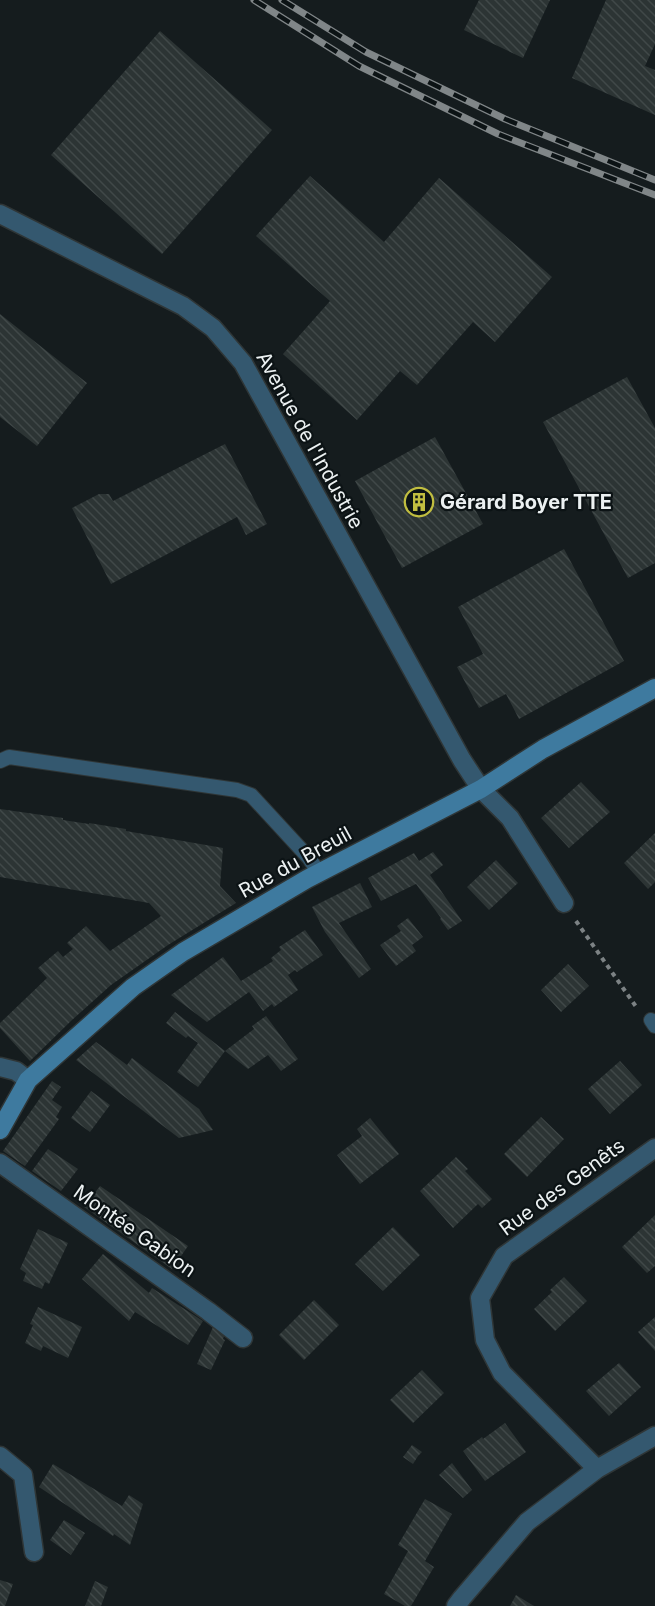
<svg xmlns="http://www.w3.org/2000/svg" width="655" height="1606" viewBox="0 0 655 1606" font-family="Inter,sans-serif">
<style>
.building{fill:url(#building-back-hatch)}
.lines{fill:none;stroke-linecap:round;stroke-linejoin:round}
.lane-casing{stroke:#2f3637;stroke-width:16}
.street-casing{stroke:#2f3637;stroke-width:21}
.secondary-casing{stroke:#2f3637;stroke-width:21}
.path{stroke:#7c8284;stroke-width:4;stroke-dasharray:4.5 4.5;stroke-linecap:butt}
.lane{stroke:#34586f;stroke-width:14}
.street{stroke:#34586f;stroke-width:18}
.secondary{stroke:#3e7a9f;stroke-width:18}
.rail-casing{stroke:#808688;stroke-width:7}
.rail{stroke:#0c1315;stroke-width:4.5;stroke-dasharray:14;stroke-linecap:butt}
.labels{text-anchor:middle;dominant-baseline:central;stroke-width:4.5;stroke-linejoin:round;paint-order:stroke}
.street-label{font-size:20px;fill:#ecf1f2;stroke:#0c1315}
.poi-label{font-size:20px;font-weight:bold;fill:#ecf1f2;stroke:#0c1315;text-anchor:start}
</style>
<defs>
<pattern id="building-back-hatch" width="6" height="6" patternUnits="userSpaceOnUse" patternTransform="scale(1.5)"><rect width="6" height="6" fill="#2c3434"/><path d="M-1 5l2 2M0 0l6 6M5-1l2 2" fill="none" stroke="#404848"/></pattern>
</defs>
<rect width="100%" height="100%" fill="#151c1e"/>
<path class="building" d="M479 0H550L523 58 464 30Z
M606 0H655V44L645 66 655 70V115L572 78Z
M160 31 272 130 162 254 51 155Z
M310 176 384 242 439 178 552 277 495 342 473 322 417 385 400 371 357 420 283 354 330 301 256 236Z
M0 314 87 383 37 446 0 417Z
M627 377 655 428V563L628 578 543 422Z
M435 437 483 524 402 568 355 481Z
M225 444 267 524 246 535 237 517 111 584 72 508 99 494H109L113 501Z
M564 549 624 661 519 719 506 694 479 708 457 667 483 654 458 607Z
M581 782 610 812 569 848 541 818Z
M0 809 63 818V820L89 824V823L126 829V831L223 848 220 886 236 903 168 945 111 985 72 1020 30 1061 0 1028V1023L47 978 38 968 58 951 63 957 73 949 67 943 86 926 110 951 161 916 149 903 0 877Z
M655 833V882L648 889 624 863Z
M433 852 443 865 430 875 462 921 448 930 440 919 441 918 416 884 381 901 368 878 414 853 419 861Z
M496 860 518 883 489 910 467 887Z
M360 883 372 907 339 923 371 969 359 978 325 932 312 907Z
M408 918 423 937 412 945 416 951 396 966 380 945 401 931 397 926Z
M305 930 323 955 297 972 295 970 288 975 298 990 274 1007 272 1004 263 1011 249 992 207 1022 171 995 223 957 241 981 273 961 271 958 281 950 279 947Z
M568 964 589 986 561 1012 541 990Z
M175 1012 225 1051 198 1087 177 1072 198 1043 188 1036 186 1038 166 1023Z
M266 1016 298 1059 281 1071 268 1055 248 1069 225 1051 254 1029 252 1026Z
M96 1042 127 1065 132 1058 199 1109 213 1130 179 1138 76 1060Z
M620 1061 642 1085 610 1114 588 1089Z
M52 1081 61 1087 52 1100 62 1107 56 1117 59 1119 25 1166 3 1151Z
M91 1091 110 1105 90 1132 71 1118Z
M541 1117 564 1139 527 1177 504 1154Z
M370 1118 399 1154 360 1184 337 1155 362 1136 357 1129Z
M48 1149 78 1169 61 1191 32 1171Z
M456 1157 468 1169 465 1171 492 1199 482 1208 478 1204 453 1228 420 1191Z
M100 1186 188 1246 172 1269 84 1207Z
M655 1215V1266L647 1273 622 1247Z
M393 1227 420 1255 383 1291 355 1264Z
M38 1229 68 1243 49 1284 45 1282 42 1289 23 1281 26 1273 20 1269Z
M103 1254 149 1293 152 1288 203 1321 188 1345 135 1312 129 1321 82 1279Z
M564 1277 587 1301 555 1331 534 1309 552 1292 550 1290Z
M314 1300 339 1325 304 1360 279 1335Z
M38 1307 82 1327 68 1358 43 1346 41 1351 25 1343 33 1325 30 1324Z
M655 1317V1351L638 1332Z
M213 1327 225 1334 223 1339 225 1340 211 1370 197 1364Z
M619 1363 641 1387 609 1416 586 1391Z
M422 1370 444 1393 413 1423 390 1400Z
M505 1423 526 1452 485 1481 463 1451 482 1437 483 1439Z
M412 1445 422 1452 418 1456 413 1464 403 1457Z
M452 1463 472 1490 463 1498 439 1475Z
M53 1464 122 1506 129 1495 143 1504 130 1545 114 1534 113 1536 39 1487Z
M425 1499 452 1514 425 1561 434 1567 411 1606H405L384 1594 408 1551 398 1545Z
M64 1520 85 1533 71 1555 50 1540Z
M0 1580 13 1584 5 1606H0Z
M95 1581 108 1587 101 1606H85Z
M516 1595 534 1606H510Z"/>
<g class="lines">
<g class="lane-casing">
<path id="lane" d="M0 761 9 757 237 790 251 795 309 858 319 873
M651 1020 655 1026"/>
</g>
<g class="street-casing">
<path id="street" d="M0 214 183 306 213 328 243 363 462 760 481 789 510 818 564 903
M0 1067 16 1071 28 1080
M0 1163 208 1311 243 1338
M0 1456 23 1475 34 1552
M597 1469 502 1373 485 1340 480 1298 504 1256 655 1148
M456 1606 462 1598 527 1522 597 1469 655 1436"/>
</g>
<g class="secondary-casing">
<path id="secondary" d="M0 1130 28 1080 133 987 183 952 307 879 481 789 543 749 655 688"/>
</g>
<path class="path" d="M576 921 637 1008"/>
<use href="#lane" class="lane"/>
<use href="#street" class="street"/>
<use href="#secondary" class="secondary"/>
<g class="rail-casing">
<path id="rail" d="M254 0 359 66 498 134 655 195
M282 0 366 52 505 119 655 180"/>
</g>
<use href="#rail" class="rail"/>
</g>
<defs>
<g id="building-ring" transform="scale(1.5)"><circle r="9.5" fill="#0c1315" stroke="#c1be40" stroke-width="1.5"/><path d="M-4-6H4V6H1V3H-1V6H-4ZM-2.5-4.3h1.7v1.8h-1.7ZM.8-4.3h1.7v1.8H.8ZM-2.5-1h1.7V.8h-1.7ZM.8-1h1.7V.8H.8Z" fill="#c1be40"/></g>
</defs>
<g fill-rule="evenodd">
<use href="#building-ring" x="419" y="502"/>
</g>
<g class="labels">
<g class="street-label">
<text transform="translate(310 440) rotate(61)">Avenue de l'Industrie</text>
<text transform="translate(295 862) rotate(-29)">Rue du Breuil</text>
<text transform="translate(562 1187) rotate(-36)">Rue des Genêts</text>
<text transform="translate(135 1231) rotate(35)">Montée Gabion</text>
</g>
<g class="poi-label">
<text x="440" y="502">Gérard Boyer TTE</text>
</g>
</g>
</svg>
